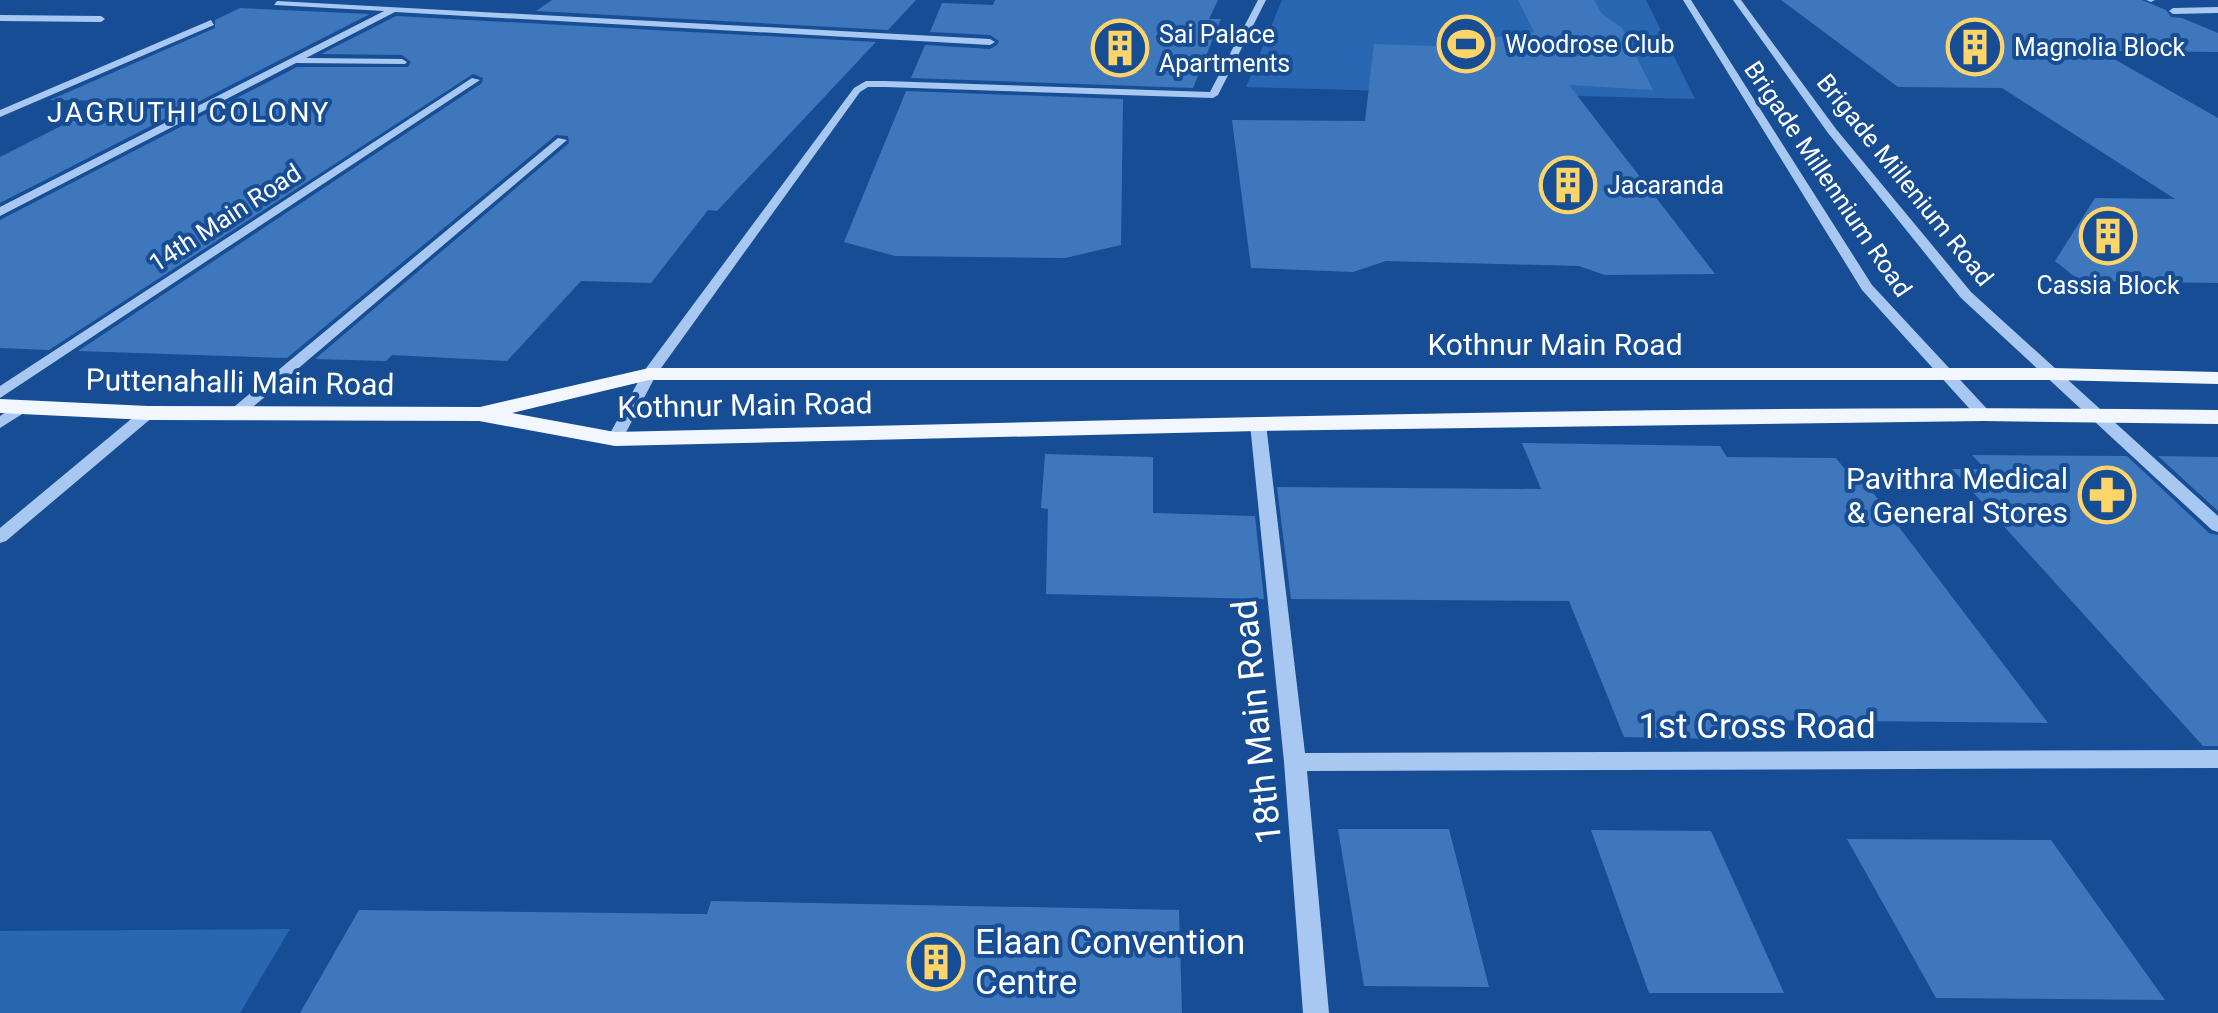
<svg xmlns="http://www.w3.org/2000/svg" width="2218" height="1013" viewBox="0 0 2218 1013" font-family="Roboto,sans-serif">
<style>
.green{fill:#2a67b3}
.building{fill:#3f77bc}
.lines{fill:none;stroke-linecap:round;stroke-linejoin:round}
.minor{fill:#a8c8f1;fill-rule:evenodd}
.major{fill:#f2f7ff;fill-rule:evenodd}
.labels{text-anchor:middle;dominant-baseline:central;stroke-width:8;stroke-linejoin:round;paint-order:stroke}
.far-poi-label{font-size:25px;fill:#fff;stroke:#174d95;text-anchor:start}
.far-street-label{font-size:25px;fill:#fff;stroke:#174d95}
.far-neighbourhood-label{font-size:28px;letter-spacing:2.5px;fill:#fff;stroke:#174d95}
.street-label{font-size:30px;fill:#fff;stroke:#174d95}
.poi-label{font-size:30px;fill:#fff;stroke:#174d95;text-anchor:end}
.near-street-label{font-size:35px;fill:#fff;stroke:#174d95}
.near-poi-label{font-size:35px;fill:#fff;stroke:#174d95;text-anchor:start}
</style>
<rect width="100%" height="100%" fill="#174d95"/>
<path class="green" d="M1282 0H1646L1695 99 1246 87Z
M290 929 240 1013H0V931Z"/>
<path class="building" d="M552 0H916L888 30 536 11Z
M995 0H1218L1209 19H1221L1193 88 911 78 925 45 990 49 997 45 999 41 990 35 930 32 942 3 993 5Z
M1518 0H1594L1602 14 1622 28 1653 90 1569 85 1715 274 1605 275 1579 266 1386 261 1353 272 1251 268 1232 120 1365 121 1374 44 1432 46 1534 32Z
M1781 0H2142L2166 10 2171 17 2182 18 2218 33V52L2100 51 2218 118V283L2080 281 2055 261 2095 198 2175 199 2002 88 1898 87Z
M240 8 370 14 0 203V157L110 101 50 100 215 28V20Z
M396 16 876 42 717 211 708 210 651 283 581 281 507 361 392 355 386 361 315 359 569 143 568 136 556 135 287 358 78 351 482 83 483 78 473 74 49 350 0 348V220L297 67H408L411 62 402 55 321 54Z
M906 91 1123 99 1121 245 1065 258 895 256 844 242Z
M1522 443 1720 446 1727 457 1836 458 1844 468H1854L2048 723 1756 720 1766 740 1624 737 1569 601 1291 599 1277 487 1541 489Z
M1045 454 1153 457V513L1255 516 1264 599 1046 594 1048 509 1041 508Z
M1972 455 2127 456 2209 533 2218 535V746H2203L1952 469H1985Z
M2158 456 2218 457V511Z
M1338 829H1449L1489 987 1364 986Z
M1591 830 1711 831 1784 993H1649Z
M1847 839 2051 840 2165 1000 1936 998Z
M711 901 1179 910 1182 1013H300L359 910 707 914Z"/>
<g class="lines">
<path class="minor" d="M1258 0H1266L1218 95 1213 98 885 87H868L860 92 656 375 621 442H609L607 439 644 371 854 88 866 81H885L1210 92Z
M1683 0H1691L1872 285 1989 411 1991 414 1989 417H1977L1862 290Z
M1733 0H1741L1836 129 1971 292 2218 516V532L2212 530 1961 298 1828 133Z
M2146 0H2155L2151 2Z
M277 1 990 39 995 42 990 45 395 12 306 58 402 59 407 62 405 64 296 63 0 216V207L384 11 274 5Z
M2218 7V13L2173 14 2169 11 2173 8Z
M0 15 101 16 105 19 101 22 0 21Z
M211 20 214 25 0 117V110Z
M472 78 480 80 0 398V386Z
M558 138 567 140 241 417H229L227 414 229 411Z
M21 403 27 405 29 408 27 411 0 428V416Z
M148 408 156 413 154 416 6 541 0 543V528L142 410Z
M1258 419 1266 424 1305 753 2218 750V768L1307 771 1329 1013H1303L1284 762 1250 424Z"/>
<path class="major" d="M649 368H2053L2218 372V384L2053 380H649L512 413 615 432C1149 420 1684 403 2218 410V424L1983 421 1258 431 615 446 479 421 148 420 0 413V399L148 406 480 407Z"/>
</g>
<defs>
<g id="stadium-ring" transform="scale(2.875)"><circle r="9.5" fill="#174d95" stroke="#ffd468" stroke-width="1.5"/><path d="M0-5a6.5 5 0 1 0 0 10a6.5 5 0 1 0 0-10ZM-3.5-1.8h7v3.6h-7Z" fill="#ffd468"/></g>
<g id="building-ring" transform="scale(2.875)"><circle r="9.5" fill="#174d95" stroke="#ffd468" stroke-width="1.5"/><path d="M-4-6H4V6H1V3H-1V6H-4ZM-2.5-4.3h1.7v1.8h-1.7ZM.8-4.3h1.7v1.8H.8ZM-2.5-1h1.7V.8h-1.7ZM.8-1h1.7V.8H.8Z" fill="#ffd468"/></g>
<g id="pharmacy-ring" transform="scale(2.875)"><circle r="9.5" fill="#174d95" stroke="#ffd468" stroke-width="1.5"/><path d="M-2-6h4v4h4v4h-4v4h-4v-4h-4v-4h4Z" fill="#ffd468"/></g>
</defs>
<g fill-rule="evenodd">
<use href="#stadium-ring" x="1466" y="44"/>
<use href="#building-ring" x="1975" y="47"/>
<use href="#building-ring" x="1120" y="48"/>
<use href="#building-ring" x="1568" y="185"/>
<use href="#building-ring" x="2108" y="236"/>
<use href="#pharmacy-ring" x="2107" y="495"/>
<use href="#building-ring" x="936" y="962"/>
</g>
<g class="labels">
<g class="far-poi-label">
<text x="1159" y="34">Sai Palace<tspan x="1159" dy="29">Apartments</tspan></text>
<text x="1505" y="44">Woodrose Club</text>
<text x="2014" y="47">Magnolia Block</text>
<text x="1607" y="185">Jacaranda</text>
<text x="2108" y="285" text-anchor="middle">Cassia Block</text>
</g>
<g class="far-street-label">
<text transform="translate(1828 179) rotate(56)">Brigade Millennium Road</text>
<text transform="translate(1905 180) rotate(51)">Brigade Millenium Road</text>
<text transform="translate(225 218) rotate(-33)">14th Main Road</text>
</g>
<g class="far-neighbourhood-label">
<text x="189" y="112">JAGRUTHI COLONY</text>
</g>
<g class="street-label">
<text x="1555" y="344">Kothnur Main Road</text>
<text transform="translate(240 382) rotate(1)">Puttenahalli Main Road</text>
<text transform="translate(745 405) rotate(-1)">Kothnur Main Road</text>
</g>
<g class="poi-label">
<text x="2068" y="478">Pavithra Medical<tspan x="2068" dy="34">&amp; General Stores</tspan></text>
</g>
<g class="near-street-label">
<text transform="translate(1257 722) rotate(-96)">18th Main Road</text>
<text x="1757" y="726">1st Cross Road</text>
</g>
<g class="near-poi-label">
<text x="975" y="942">Elaan Convention<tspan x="975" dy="40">Centre</tspan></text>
</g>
</g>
</svg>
